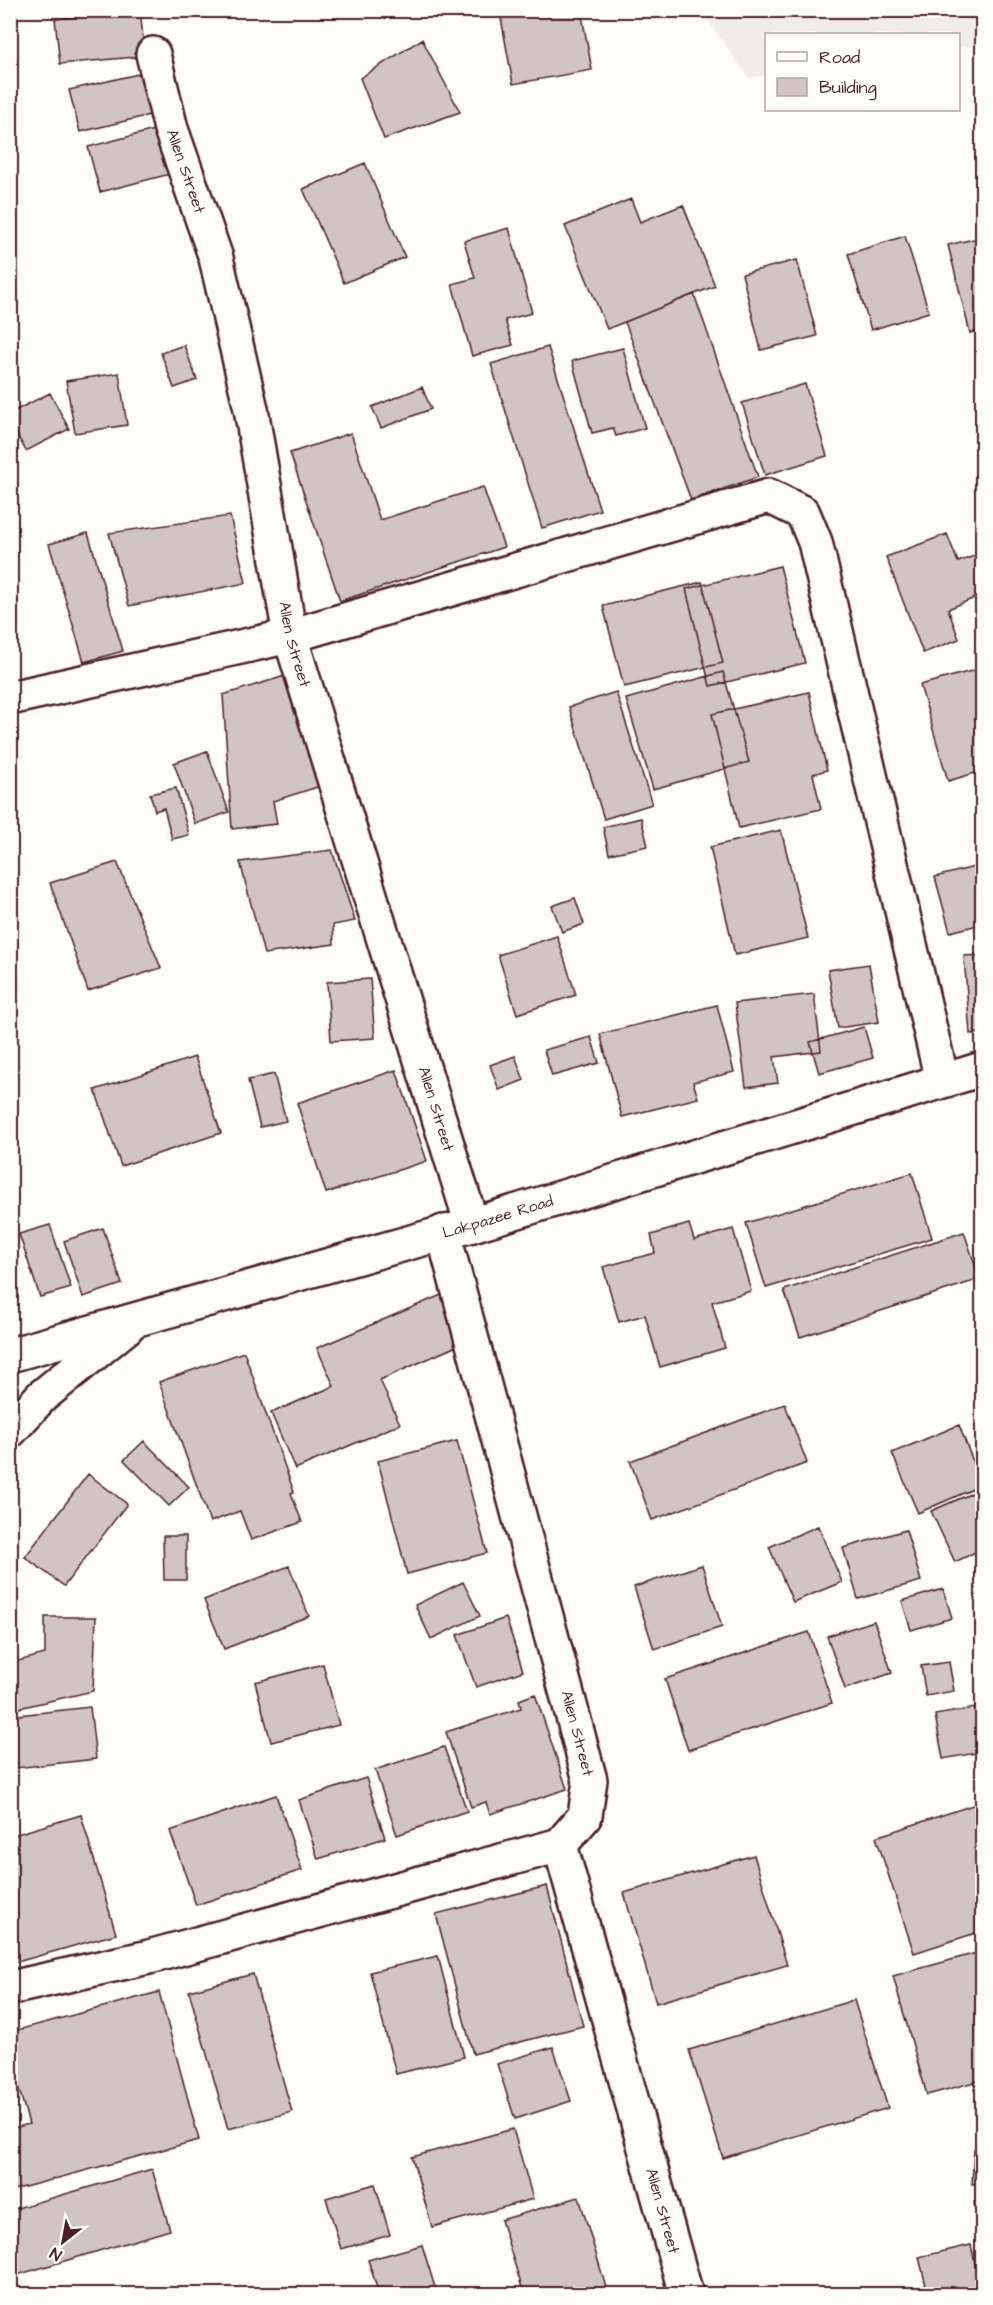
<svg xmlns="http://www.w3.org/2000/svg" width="993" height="2305" viewBox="0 0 993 2305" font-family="'Architects Daughter',sans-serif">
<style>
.built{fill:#f0ece8}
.building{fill:#d0c5c4;stroke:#4a1f2b;stroke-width:1.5}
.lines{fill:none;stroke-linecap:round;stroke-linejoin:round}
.minor-casing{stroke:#4a1f2b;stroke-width:38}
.minor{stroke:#fdfcf7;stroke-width:33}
.labels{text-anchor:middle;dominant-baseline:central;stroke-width:4.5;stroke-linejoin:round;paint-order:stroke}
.street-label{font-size:16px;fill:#4a1f2b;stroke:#fdfcf7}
</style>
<rect width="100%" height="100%" fill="#fdfcf7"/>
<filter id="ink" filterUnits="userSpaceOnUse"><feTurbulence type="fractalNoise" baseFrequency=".0167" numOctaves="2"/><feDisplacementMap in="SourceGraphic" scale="12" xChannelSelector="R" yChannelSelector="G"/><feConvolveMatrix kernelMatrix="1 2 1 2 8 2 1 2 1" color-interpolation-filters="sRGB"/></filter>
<g filter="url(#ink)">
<path class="built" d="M701 11H982V46L959 47 958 34H766V75L749 78Z"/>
<path class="building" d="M140 10 145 56 60 64 55 19Z
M544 10H581L592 70 513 84 501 18Z
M422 39 460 112 384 139 360 78Z
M151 71 162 112 80 132 69 90Z
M162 128 174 173 100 192 88 147Z
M365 163 405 257 344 283 303 189Z
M631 199 640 222 683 205 715 286 607 329 565 226Z
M509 228 532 313 505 320 513 345 472 356 452 284 475 278 464 241Z
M905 236 929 312 871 330 848 254Z
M982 237V330L970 333 948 245Z
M797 260 817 336 761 350 742 274Z
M694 294 758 477 691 500 625 322Z
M184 345 197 380 174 388 161 353Z
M548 347 600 510 542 528 491 364Z
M623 348 645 428 616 436 613 428 592 433 572 361Z
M119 373 127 425 75 433 66 381Z
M805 384 827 456 765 475 742 403Z
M422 387 431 409 381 428 372 407Z
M50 393 69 429 26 451 10 422V413Z
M351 433 380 520 483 487 504 547 340 601 290 453Z
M230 516 246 583 129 606 109 533Z
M88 533 123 651 84 662 49 544Z
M947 534 958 562 974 556 982 577V595L948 609 959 639 923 653 886 557Z
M780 566 805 663 710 686 686 589Z
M702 582 723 663 624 687 603 606Z
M979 669 982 681V771L948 781 920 685Z
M723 672 749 762 653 789 626 699Z
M285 676 327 784 273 801 277 824 232 829 223 695Z
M616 692 652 804 604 819 569 707Z
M809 692 827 770 813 774 821 809 739 828 712 714Z
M207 751 229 812 195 824 174 763Z
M176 788 189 835 172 839 164 808 155 811 150 794Z
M641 818 648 846 609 854 603 827Z
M781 830 808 938 735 955 710 847Z
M332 850 355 921 333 925 334 944 264 954 240 862Z
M117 862 161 968 88 991 50 883Z
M982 865V924L950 932 935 877Z
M575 898 584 924 562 932 552 906Z
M557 936 576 995 517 1014 498 955Z
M982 955V1033L970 1034 964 956Z
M869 964 879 1022 838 1028 828 970Z
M370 979 375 1038 331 1041 327 982Z
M814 994 821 1051 774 1057 778 1083 746 1087 735 1003Z
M717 1005 734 1072 693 1082 698 1098 622 1117 600 1034Z
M864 1027 873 1058 819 1073 810 1042Z
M591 1037 599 1063 552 1076 544 1050Z
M515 1056 524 1080 499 1090 490 1065Z
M195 1057 221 1133 121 1166 95 1090Z
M396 1070 427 1161 326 1193 297 1103Z
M274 1074 286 1121 260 1127 248 1080Z
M912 1173 932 1238 766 1288 746 1223Z
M689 1224 694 1240 733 1229 751 1291 712 1302 725 1348 660 1367 645 1315 619 1322 603 1267 655 1253 651 1235Z
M50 1225 71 1288 40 1297 19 1234Z
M103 1228 122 1284 83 1297 64 1241Z
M964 1232 980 1279 800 1337 784 1290Z
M446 1293 468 1341 380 1380 400 1424 295 1469 271 1413 334 1386 317 1348Z
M244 1352 294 1492 291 1493 302 1522 251 1540 240 1511 210 1522 159 1382Z
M785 1404 807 1463 652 1520 630 1461Z
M959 1425 982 1485 918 1513 892 1453Z
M144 1441 189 1487 169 1506 124 1460Z
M457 1441 487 1553 407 1574 378 1461Z
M88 1474 127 1504 64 1586 25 1557Z
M982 1489V1549L955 1562 931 1511Z
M818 1526 842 1582 793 1602 769 1547Z
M906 1530 921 1581 858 1599 843 1548Z
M163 1536H186V1580H164Z
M702 1565 722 1627 654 1649 634 1587Z
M289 1566 309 1616 224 1649 204 1600Z
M463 1582 480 1616 431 1639 415 1605Z
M943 1589 952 1618 911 1630 902 1601Z
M45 1617H96L93 1691 10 1710V1663L45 1654Z
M506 1618 523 1671 476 1687 457 1635Z
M874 1621 892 1673 845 1689 827 1636Z
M809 1632 832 1703 688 1750 665 1679Z
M949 1662 954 1691 926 1696 921 1666Z
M323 1664 339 1725 271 1742 255 1682Z
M535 1694 567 1789 490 1814 486 1802 471 1807 446 1732 521 1708 519 1700Z
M90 1707 96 1759 15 1768 10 1716Z
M975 1708 982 1752 943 1759 935 1715Z
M444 1747 467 1811 397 1835 375 1770Z
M366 1778 385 1838 318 1859 299 1800Z
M276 1795 302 1870 196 1905 170 1831Z
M982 1802V1931L914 1953 876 1837Z
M81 1815 116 1934 10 1964V1836Z
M754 1855 787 1965 656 2003 624 1893Z
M547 1886 583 2026 473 2054 436 1914Z
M980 1952 982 1961V2080L927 2095 893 1976Z
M438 1956 464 2057 396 2074 370 1972Z
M253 1974 292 2112 228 2129 189 1991Z
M159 1992 199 2140 10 2191V2129L29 2124 10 2058V2032Z
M854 2000 888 2108 723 2158 689 2050Z
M553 2047 571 2101 515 2119 497 2064Z
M513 2129 533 2199 432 2227 412 2157Z
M974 2149H982V2184H972Z
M152 2169 170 2230 10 2277V2210Z
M375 2184 390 2235 341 2249 326 2198Z
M579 2197 608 2294H524L501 2220Z
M982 2200V2232H979L974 2202Z
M422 2245 437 2294H379L368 2260Z
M971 2245 980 2286 943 2294H928L919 2257Z"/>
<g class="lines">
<g class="minor-casing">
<g id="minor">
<path id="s1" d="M153 54 171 129 216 258 251 409 290 636 472 1225"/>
<path d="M10 698 290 636 769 496 803 513 815 542 942 1080"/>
<path id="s2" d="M443 1232 590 1780 585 1816 560 1845 686 2294"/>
<path id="s3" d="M10 1355 472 1225 982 1069"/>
<path d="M10 1431 41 1397 127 1327"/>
<path d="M10 1988 149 1957 560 1845"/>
</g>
</g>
<use href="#minor" class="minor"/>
</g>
</g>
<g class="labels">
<g class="street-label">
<text stroke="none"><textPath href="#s1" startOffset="122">Allen Street</textPath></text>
<text stroke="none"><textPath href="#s1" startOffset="608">Allen Street</textPath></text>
<text stroke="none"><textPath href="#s1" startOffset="1094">Allen Street</textPath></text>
<text stroke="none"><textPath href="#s3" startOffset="507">Lakpazee Road</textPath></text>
<text stroke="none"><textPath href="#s2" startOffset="519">Allen Street</textPath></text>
<text stroke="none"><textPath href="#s2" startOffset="1022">Allen Street</textPath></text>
</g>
</g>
<rect width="993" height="2305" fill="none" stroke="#fdfcf7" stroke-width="36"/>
<rect x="18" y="18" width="957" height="2269" fill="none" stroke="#4a1f2b" stroke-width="2" filter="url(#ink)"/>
<rect x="765" y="33" width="195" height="78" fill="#fdfcf7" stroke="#b5a4a5" stroke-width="1.5"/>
<rect x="777" y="52" width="30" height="9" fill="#fdfcf7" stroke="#b5a4a5" stroke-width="1.5"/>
<text x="819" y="63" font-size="18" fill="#4a1f2b">Road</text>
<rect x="777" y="78" width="30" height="18" fill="#d0c5c4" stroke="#b5a4a5" stroke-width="1.5"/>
<text x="819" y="93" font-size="18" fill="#4a1f2b">Building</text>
<g transform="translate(63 2242) rotate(211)" stroke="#fdfcf7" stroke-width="4.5" paint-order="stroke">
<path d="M0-4.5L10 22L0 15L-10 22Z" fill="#4a1f2b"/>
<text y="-9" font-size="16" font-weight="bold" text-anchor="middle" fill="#4a1f2b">N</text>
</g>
</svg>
